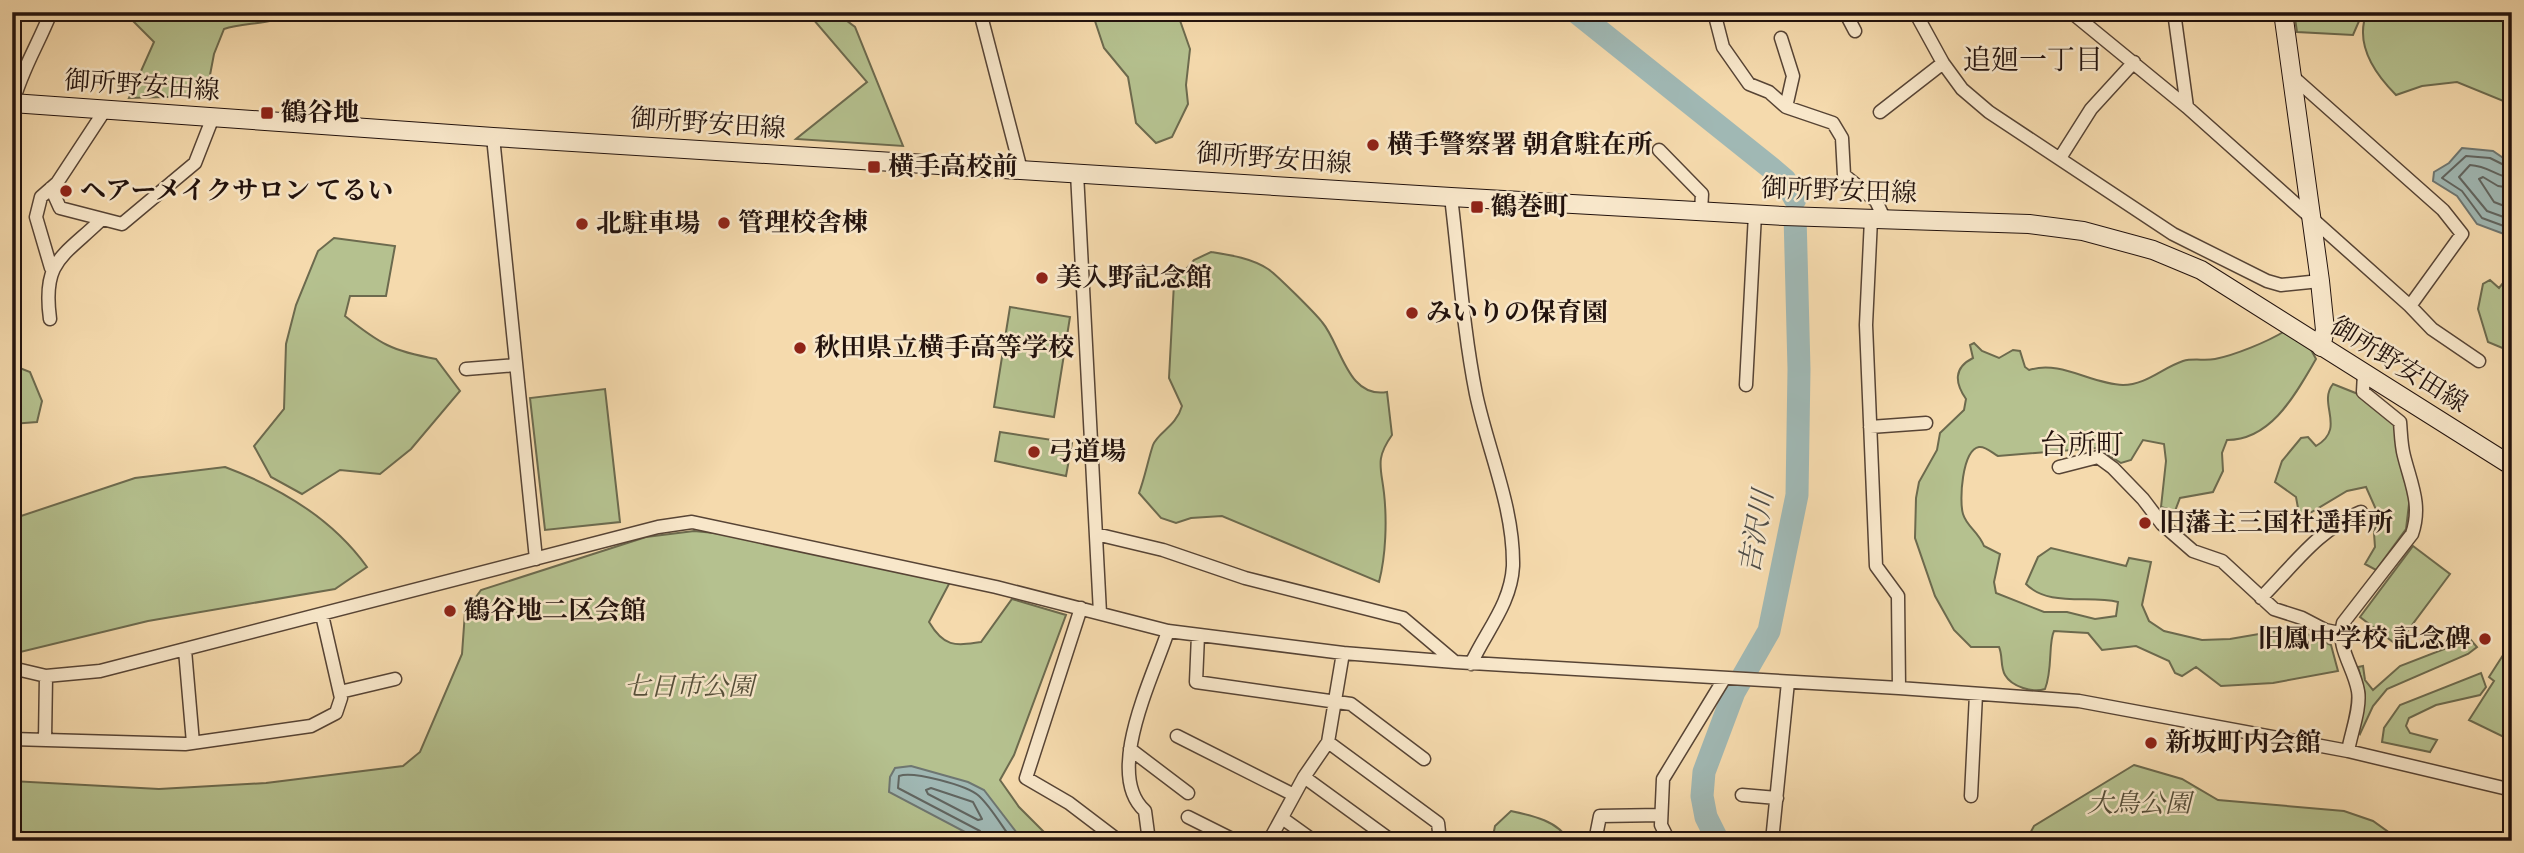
<svg xmlns="http://www.w3.org/2000/svg" width="2524" height="853" viewBox="0 0 2524 853" font-family="'IM FELL Double Pica','Noto Serif JP',serif">
<style>
.green{fill:#b5c18f;stroke:#6c6a4e;stroke-width:2}
.water{fill:#a0b8b4;stroke:#6e7671;stroke-width:2}
.lines{fill:none;stroke-linecap:round;stroke-linejoin:round}
.shore{stroke:#616560;stroke-width:2}
.river{stroke:#a0b8b4;stroke-width:23}
.street-casing{stroke:#574435;stroke-width:15}
.secondary-casing{stroke:#22120d;stroke-width:20}
.street{stroke:#f8e7ca;stroke-width:12}
.secondary{stroke:#f8e7ca;stroke-width:18}
.poi-dot{fill:#8f2418;stroke:#f8e7ca;stroke-width:2.5}
.labels{text-anchor:middle;dominant-baseline:central;stroke-width:5;stroke-linejoin:round;paint-order:stroke}
.street-label{font-size:26px;fill:#22120d;stroke:#f8e7ca}
.poi-label{font-size:26px;font-weight:bold;fill:#22120d;stroke:#f8e7ca;text-anchor:start}
.park-label{font-size:26px;font-style:italic;fill:#554f3a;stroke:#f8e7ca}
.neighbourhood-label{font-size:28px;fill:#22120d;stroke:#f8e7ca}
.water-label{font-size:28px;font-style:italic;fill:#4e4c47;stroke:#f8e7ca}
</style>
<rect width="100%" height="100%" fill="#f5daad"/>
<filter id="stains"><feTurbulence type="fractalNoise" baseFrequency=".00286" numOctaves="4"/><feColorMatrix values="0 0 0 0 .2 0 0 0 0 .09 0 0 0 0 .02 0 0 0 .5 -.17"/></filter>
<radialGradient id="worn" r=".72"><stop offset=".6" stop-color="#630" stop-opacity="0"/><stop offset="1" stop-color="#630" stop-opacity=".3"/></radialGradient>
<path class="green" d="M124 12H288L289 13C273 25 245 22 224 29L214 54 206 96 129 98 154 42Z
M807 12H835L855 27 903 146 796 139 867 82Z
M1092 12H1177L1190 49 1186 85 1188 104 1172 137 1156 143 1136 123 1128 77 1104 48Z
M2294 12H2363L2353 35 2297 32Z
M2367 12H2512V115L2506 102 2457 82 2422 86 2396 95C2374 73 2354 44 2367 12Z
M334 238 395 246 386 296H350L345 316C380 344 392 351 436 359L460 391 411 449 380 474 340 470 302 494 271 477 254 446 284 409 286 344 296 305 318 251Z
M1211 252C1230 255 1251 258 1268 269 1276 274 1315 313 1322 322 1341 344 1347 399 1387 392L1392 435C1375 459 1381 467 1384 493 1387 520 1386 555 1379 582L1222 516 1191 518 1176 523 1161 518 1139 493C1145 477 1148 460 1153 445 1158 432 1176 427 1182 406L1169 378 1174 283 1194 260Z
M2512 272V352L2488 342 2478 309 2483 284 2490 280 2499 288Z
M1010 307 1070 317 1054 417 994 407Z
M2285 331 2309 346 2316 359C2296 393 2272 440 2227 440L2222 453 2223 471 2213 492 2180 498 2175 511 2161 507 2166 461 2164 444 2143 440 2131 460 2121 463 2097 448 1998 456C1992 453 1986 446 1979 447 1962 450 1959 501 1963 514 1967 527 1978 531 1984 546L2000 554 1994 582 1996 593 2044 612H2067L2095 619 2116 616 2118 602C2089 595 2048 607 2026 584L2038 557 2051 548 2126 566 2129 558 2151 562 2142 605 2149 621 2164 631 2202 640 2230 639 2294 628 2331 645 2338 671 2273 683 2221 686 2196 667 2182 676 2175 673 2169 661 2136 646 2102 650 2088 633 2054 631C2048 643 2053 669 2045 689 2033 693 2012 687 2005 675 2000 666 2003 656 1999 647H1971L1954 630 1935 596 1915 538 1916 498 1919 482 1937 450 1940 433 1964 410 1966 399C1955 383 1953 368 1973 358L1970 345 1974 343 1982 351 1999 358 2013 350 2020 351 2025 367 2029 370C2061 360 2091 384 2123 385 2146 385 2162 368 2183 361 2193 358 2205 361 2215 359 2235 355 2267 342 2285 331Z
M12 365 30 372 42 401 37 422 12 424Z
M2333 384 2358 394 2393 419 2410 496 2406 529 2376 570 2365 564 2375 547 2374 533 2378 514 2366 487 2347 491 2300 519 2296 497 2275 482 2282 461 2301 438 2308 437 2316 446C2347 428 2317 404 2333 384Z
M605 389 620 522 545 530 530 398Z
M1000 432 1072 443 1066 476 995 461Z
M225 467C281 488 332 518 367 567L335 589 148 621 12 654V519L135 478Z
M694 531 725 534 950 582 929 622C944 647 954 646 981 642L1012 599 1066 615 1014 755 1000 780 1019 807 1053 841H134L12 831V781L159 789 266 783 403 766 420 752 462 654 465 612 481 590 646 537Z
M2413 546 2450 574 2397 645 2360 617Z
M2470 639 2477 647 2468 654 2387 689 2373 706 2360 734 2358 731 2365 694 2358 667 2363 666 2365 680 2373 690 2400 666Z
M2505 652 2512 656V741L2469 720 2494 681 2489 677Z
M2481 673 2486 687 2480 695 2436 705 2409 718 2406 726 2410 733 2437 740 2430 752 2382 742 2384 728 2400 705Z
M2134 765 2182 779 2218 800 2344 811 2373 821 2401 841H2026L2034 826Z
M1511 811C1530 815 1560 821 1568 841H1492L1495 826Z"/>
<path class="water" d="M2462 148 2493 151 2512 164V237L2477 224 2457 196 2433 181 2434 172 2449 163Z
M911 766 968 782 984 790 1023 841H982L889 792 890 777 895 768Z"/>
<g class="lines">
<path class="shore" d="M2512 169 2490 158 2466 156 2442 178 2462 191 2482 218 2512 229
M2512 178C2497 177 2489 166 2470 165L2459 177 2487 211 2512 220
M2512 188 2498 186 2483 177 2479 179 2494 202 2512 209
M931 788 973 802 982 819 978 820 928 794 926 790Z
M984 841 980 831 898 788 899 776C913 771 967 785 979 796 992 808 1002 827 1013 841"/>
<path class="river" d="M1576 12 1771 168 1785 180 1795 199
M1718 841 1706 817 1702 796 1704 772 1734 692 1769 631 1797 495 1799 369 1795 215"/>
<g class="street-casing">
<path id="street" d="M980 12 1021 170
M1714 12 1723 47 1749 84 1769 92 1786 107 1833 123 1842 138 1844 175 1876 201 1885 220
M1845 12 1855 31
M1915 12 1943 63 1962 89 1989 112 2173 234 2267 281 2281 285 2320 281
M2071 12 2187 107 2410 306 2462 234 2443 210 2292 76
M2174 12 2187 107
M1781 38 1793 76 1786 107
M13 103C21 71 39 43 51 12
M1880 112 1943 63
M493 137 536 559
M1659 150 1702 194 1701 211
M2060 158 2091 109 2134 62
M1077 173 1100 613
M51 188 60 208 122 224 195 163 213 117
M1451 197C1459 262 1463 329 1476 394 1488 451 1514 507 1513 566 1511 604 1486 631 1471 664
M1871 219 1866 325 1876 566 1898 596 1899 688
M51 268 36 217 41 197 57 183 105 110
M2410 306 2432 329 2479 361
M50 319C42 260 63 257 102 219
M466 369 515 365
M1746 385 1755 214
M1870 427 1926 423
M2059 467 2098 457 2113 468 2143 499 2162 524 2193 551 2222 561 2274 609 2302 618 2325 630 2340 633
M1096 534 1163 550 1245 578 1403 618 1455 662
M2261 598C2295 564 2316 531 2361 512
M1081 608 1026 778 1069 803 1119 841
M1198 635 1196 682 1351 704 1424 759
M185 650 193 743
M12 668 46 676 100 671 658 527 692 522 996 587 1168 631 1343 653 1455 662 1899 688 2079 701 2348 751 2512 790
M340 692 395 679
M1177 736 1294 795
M12 739 185 744 311 726 336 713 341 698 322 615
M45 740 46 676
M1328 742 1438 823 1440 841
M1130 749 1188 793
M2348 751C2351 733 2361 708 2358 691 2354 667 2336 648 2343 623L2412 534C2422 505 2411 484 2404 456 2401 445 2401 433 2400 422L2363 392 2364 373
M1304 777 1392 841
M1742 795 1777 798
M1971 796 1976 694
M1188 817 1236 841
M1282 818 1314 841
M1149 841 1145 811C1103 774 1154 675 1168 631
M1269 841 1304 777 1328 742 1343 653
M1595 841 1600 816 1661 815
M1669 841 1661 825 1663 779 1724 679
M1772 841 1788 682"/>
</g>
<g class="secondary-casing">
<path id="secondary" d="M2283 12 2320 281 2325 330 2321 347
M12 103 493 137 1451 197 1784 216 2029 224 2083 231 2153 250 2201 270 2512 466"/>
</g>
<use href="#street" class="street"/>
<use href="#secondary" class="secondary"/>
</g>
<g class="poi-dot">
<rect x="260" y="106" width="14" height="14" rx="3.5"/>
<circle cx="1373" cy="145" r="7"/>
<rect x="867" y="160" width="14" height="14" rx="3.5"/>
<circle cx="66" cy="191" r="7"/>
<rect x="1470" y="200" width="14" height="14" rx="3.5"/>
<circle cx="724" cy="223" r="7"/>
<circle cx="582" cy="224" r="7"/>
<circle cx="1042" cy="278" r="7"/>
<circle cx="1412" cy="313" r="7"/>
<circle cx="800" cy="348" r="7"/>
<circle cx="1034" cy="452" r="7"/>
<circle cx="2145" cy="523" r="7"/>
<circle cx="450" cy="611" r="7"/>
<circle cx="2485" cy="639" r="7"/>
<circle cx="2151" cy="743" r="7"/>
</g>
<g class="labels">
<g class="street-label">
<text transform="translate(142 86) rotate(4)">御所野安田線</text>
<text transform="translate(708 124) rotate(4)">御所野安田線</text>
<text transform="translate(1274 159) rotate(4)">御所野安田線</text>
<text transform="translate(1839 191) rotate(2)">御所野安田線</text>
<text transform="translate(2399 365) rotate(32)">御所野安田線</text>
</g>
<g class="poi-label">
<text x="281" y="113">鶴谷地</text>
<text x="1387" y="145">横手警察署 朝倉駐在所</text>
<text x="888" y="167">横手高校前</text>
<text x="80" y="191">ヘアーメイクサロン てるい</text>
<text x="1491" y="207">鶴巻町</text>
<text x="738" y="223">管理校舎棟</text>
<text x="596" y="224">北駐車場</text>
<text x="1056" y="278">美入野記念館</text>
<text x="1426" y="313">みいりの保育園</text>
<text x="814" y="348">秋田県立横手高等学校</text>
<text x="1048" y="452">弓道場</text>
<text x="2159" y="523">旧藩主三国社遥拝所</text>
<text x="464" y="611">鶴谷地二区会館</text>
<text x="2471" y="639" text-anchor="end">旧鳳中学校 記念碑</text>
<text x="2165" y="743">新坂町内会館</text>
</g>
<g class="park-label">
<text x="689" y="687">七日市公園</text>
<text x="2139" y="804">大鳥公園</text>
</g>
<g class="neighbourhood-label">
<text x="2033" y="60">追廻一丁目</text>
<text x="2082" y="445">台所町</text>
</g>
<g class="water-label">
<text transform="translate(1757 532) rotate(-80)">吉沢川</text>
</g>
</g>
<rect width="2524" height="853" fill="none" stroke="#f5daad" stroke-width="42"/>
<rect x="14" y="14" width="2496" height="825" fill="none" stroke="#22120d" stroke-width="3.5"/>
<rect x="21" y="21" width="2482" height="811" fill="none" stroke="#22120d" stroke-width="2"/>
<rect width="100%" height="100%" filter="url(#stains)"/>
<rect width="100%" height="100%" fill="url(#worn)"/>
</svg>
